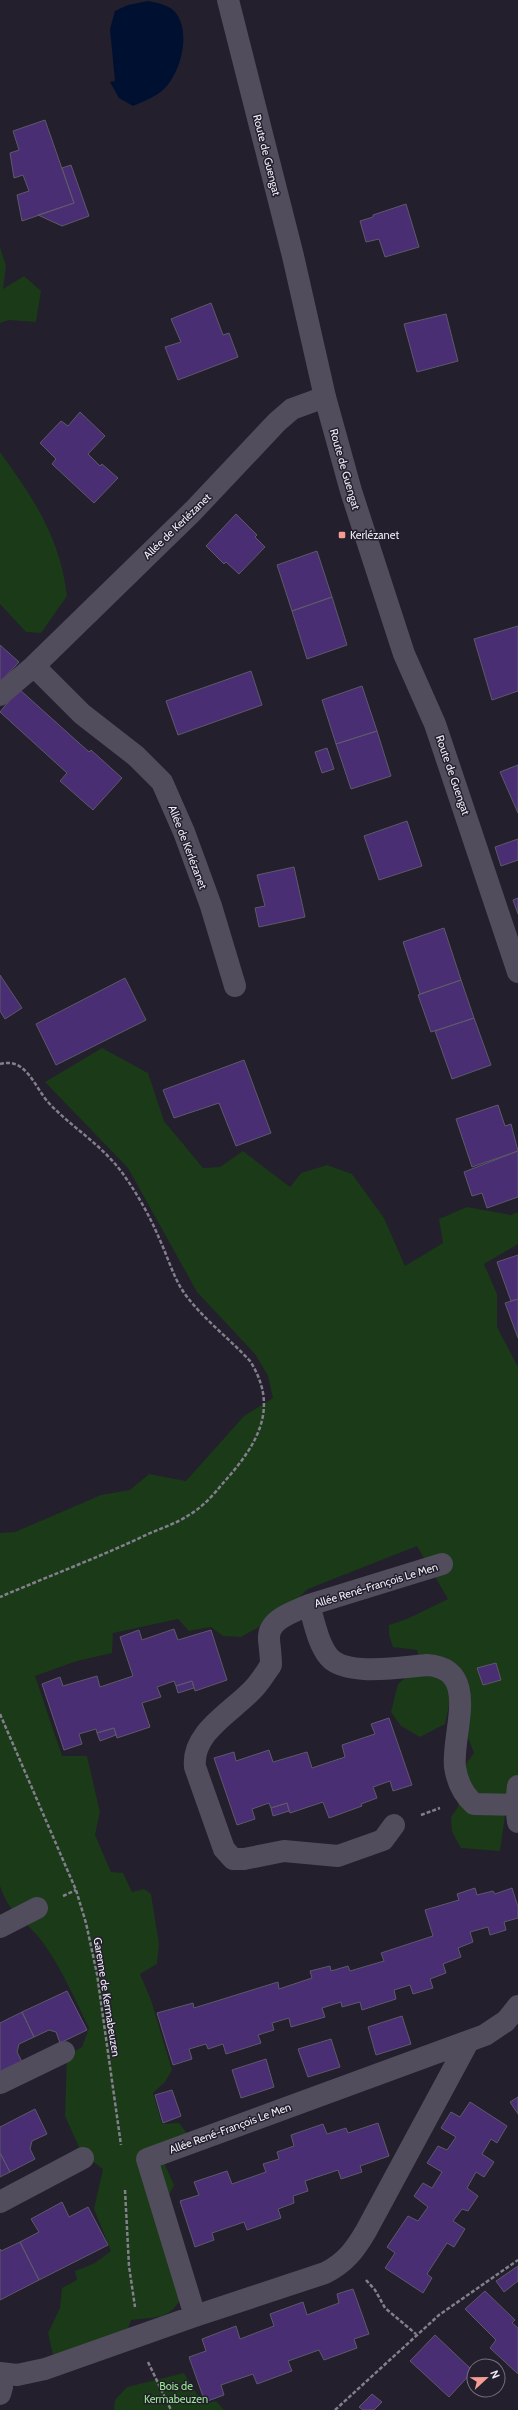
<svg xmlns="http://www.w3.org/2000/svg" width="518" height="2410" viewBox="0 0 518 2410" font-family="Cabin,sans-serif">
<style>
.green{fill:#1a3a18}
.water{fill:#001030}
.building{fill:#492e74;stroke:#5d5969}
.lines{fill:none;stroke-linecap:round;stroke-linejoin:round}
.path{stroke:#837f8c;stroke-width:2.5;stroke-dasharray:4 2;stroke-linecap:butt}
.minor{stroke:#514d5c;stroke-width:22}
.poi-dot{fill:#f59c93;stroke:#231f2d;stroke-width:1.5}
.labels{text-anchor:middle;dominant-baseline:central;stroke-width:3;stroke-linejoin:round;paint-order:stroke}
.street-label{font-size:11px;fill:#f0edf7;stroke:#231f2d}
.poi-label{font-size:11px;fill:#f0edf7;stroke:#231f2d;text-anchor:start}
.park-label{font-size:11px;fill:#9aec92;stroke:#231f2d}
</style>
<rect width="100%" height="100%" fill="#231f2d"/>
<path class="green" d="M0 247 6 266 3 289 24 276 41 291 36 322 9 320 0 323Z
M0 452C34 499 60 537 67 596L41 633 26 632 0 604Z
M102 1048 148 1073 164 1121 203 1168 220 1167 243 1151 290 1187 301 1173 327 1165 352 1174 384 1218 405 1266 443 1243 439 1219 467 1207 511 1215 518 1212V1244L484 1264 497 1294V1327L518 1367V1786L510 1780 500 1851 461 1848 452 1832 451 1817 458 1807 462 1769 474 1753 451 1696 445 1724 420 1737 401 1726 391 1712 398 1684 421 1665 417 1650 393 1647 389 1635V1625L407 1619 448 1599 417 1546 308 1589 280 1615 241 1637 223 1636 211 1627 189 1631 178 1619 113 1633 112 1653 77 1661 35 1676 62 1756H87L100 1812 95 1835 111 1872 123 1873 132 1892 144 1889 151 1894 159 1944 157 1964 140 1974 151 2000 172 2070 165 2082 153 2093 162 2124 179 2123 187 2133 169 2144 165 2165 174 2185 164 2206 182 2296C171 2320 155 2317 131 2320L125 2337 53 2355 48 2333 60 2308 62 2288 77 2280 75 2271 95 2263 111 2251 94 2209 103 2169 82 2154 65 2116 67 2056 82 2047 89 2028C75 1999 62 1970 44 1944 27 1920 11 1918 0 1886V1533L15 1532 101 1495 130 1490 149 1474 186 1481 244 1416 273 1398 268 1376 255 1354 197 1292 128 1168 45 1082Z
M184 2373 203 2404 216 2401 224 2410H114L115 2400 127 2387Z"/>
<path class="water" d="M148 1C157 3 170 5 176 13 191 33 181 72 165 88 156 97 144 101 133 106L119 98 110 82 115 81 110 29 115 11 128 5Z"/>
<path class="building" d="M45 120 74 203 22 221 17 195 29 191 23 175 14 178 10 153 19 150 13 131Z
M71 165 89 216 62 226 38 215 74 203 62 168Z
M406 204 419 247 385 257 379 239 366 242 360 221 373 217V215Z
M211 303 223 335 229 333 238 357 178 380 165 347 181 342 171 319Z
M446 314 458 361 417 372 404 324Z
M80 412 105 436 88 454 100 466 102 464 118 478 94 503 52 464 56 459 40 443 61 421 68 426Z
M236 514 257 535 255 537 265 547 239 574 226 562 224 564 206 546Z
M317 551 332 597 292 611 277 565Z
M332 597 347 645 307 659 292 611Z
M518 626V691L492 700 474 639Z
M0 645 19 662 0 682Z
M251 671 262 705 178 735 166 701Z
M362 686 377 731 336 744 322 700Z
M19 689 89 752 91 750 122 778 93 810 60 781 67 773 0 712Z
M377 731 391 776 351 789 336 744Z
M327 748 334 769 322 773 315 752Z
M518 765V813L500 772Z
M407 821 422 866 379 880 364 836Z
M518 839V860L501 866 495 847Z
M294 867 305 917 259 927 255 908 265 906 257 875Z
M518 898V914L513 900Z
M444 928 461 980 420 994 403 942Z
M0 975 22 1008 5 1019 0 1011Z
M125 978 146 1020 56 1065 36 1024Z
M461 980 474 1018 431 1032 418 995Z
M474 1018 491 1065 452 1079 435 1031Z
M244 1060 271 1133 236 1146 219 1103 174 1118 163 1090Z
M498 1105 505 1126 511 1124 518 1151 472 1167 456 1119Z
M518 1151V1197L487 1208 482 1193 472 1196 464 1172Z
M518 1255V1299L511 1301 497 1262Z
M518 1299V1338L505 1303Z
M174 1629 178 1640 211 1630 227 1680 195 1691 192 1681 176 1686 174 1681 157 1687 161 1697 142 1703 150 1727 117 1738 114 1728 97 1733 96 1729 79 1734 82 1744 64 1750 42 1684 60 1677 63 1686 97 1676 100 1687 133 1676 120 1637 139 1630 142 1640Z
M496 1663 501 1680 483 1685 477 1668Z
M192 1681 194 1688 178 1693 176 1686Z
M389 1718 412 1785 393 1791 390 1781 373 1787 377 1798 361 1804 362 1806 329 1818 323 1802 290 1813 287 1803 271 1808 269 1803 252 1809 255 1819 237 1825 214 1758 234 1752 236 1761 269 1750 273 1762 307 1752 312 1768 345 1757 342 1745 375 1734 371 1724Z
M114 1728 116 1735 100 1741 97 1733Z
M287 1803 289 1811 273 1816 271 1808Z
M475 1888 477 1895 493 1891 495 1894 512 1888 518 1907V1918L504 1922 506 1930 490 1935 488 1927 470 1932 473 1942 458 1948 461 1957 443 1964 446 1973 430 1979 433 1988 413 1994 410 1985 394 1990 396 1999 362 2010 360 2002 342 2007 341 2002 322 2008 325 2017 291 2027 289 2018 272 2023 274 2030 258 2035 261 2043 226 2054 223 2044 208 2049 206 2044 189 2049 192 2059 173 2065 157 2013 193 2003 194 2008 278 1982 279 1989 312 1978 310 1971 330 1966 331 1971 348 1966 350 1971 384 1961 381 1953 433 1936 425 1910 459 1900 457 1894Z
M67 1991 87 2030 60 2043 56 2032 49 2030 34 2037 22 2012Z
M22 2012 34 2037 19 2044 17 2052 22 2062 0 2072V2023Z
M402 2016 411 2044 376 2055 368 2027Z
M331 2039 340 2067 308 2077 298 2049Z
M266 2059 274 2087 241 2098 232 2070Z
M172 2090 181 2116 163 2123 155 2095Z
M518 2097V2114L510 2102Z
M470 2102 507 2126 497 2143 491 2139 482 2154 494 2162 484 2177 476 2172 467 2188 478 2196 468 2211 462 2209 453 2221 465 2229 454 2247 447 2243 427 2274 432 2278 423 2293 385 2268 395 2253 387 2247 408 2216 418 2221 428 2207 414 2196 423 2183 432 2188 442 2172 427 2163 438 2146 447 2150 456 2137 441 2128 451 2112 460 2117Z
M35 2109 47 2134 32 2141 30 2149 35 2159 10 2172 0 2153V2127Z
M378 2123 389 2156 360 2166 362 2172 341 2179 338 2170 305 2181 308 2191 293 2196 294 2203 278 2209 281 2218 247 2230 244 2222 212 2233 214 2240 195 2247 180 2201 199 2195 194 2182 227 2171 232 2184 266 2172 263 2164 279 2159 277 2152 294 2146 291 2135 323 2124 327 2134 346 2128 348 2133Z
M0 2153 10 2172 0 2177Z
M62 2202 69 2217 88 2207 108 2245 39 2280 20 2242 39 2232 31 2219Z
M20 2242 39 2280 0 2300V2249L1 2251Z
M518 2266V2281L504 2292 496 2281Z
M353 2289 369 2334 354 2339 357 2348 324 2360 319 2350 288 2361 292 2371 257 2384 253 2374 221 2385 224 2395 205 2402 189 2357 206 2351 202 2339 236 2326 240 2339 274 2326 270 2314 303 2302 307 2315 339 2303 337 2294Z
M485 2291 515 2320 512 2323 518 2328V2374L490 2348 496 2340 465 2309Z
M435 2335 473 2371 449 2397 410 2361Z
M372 2394 382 2402 374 2410H363L359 2407Z"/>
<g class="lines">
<path class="path" d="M0 1064C26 1057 34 1086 48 1102 69 1125 96 1141 116 1165 132 1184 150 1216 159 1238 167 1255 172 1273 181 1288 197 1314 229 1338 250 1361 280 1408 257 1445 224 1482 214 1494 203 1507 189 1515 177 1523 162 1528 148 1534 100 1557 49 1576 0 1597
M0 1714 76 1890 86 1923 97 1974 121 2145
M421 1815 440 1808
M63 1896 76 1890
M125 2190 129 2266 135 2307
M366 2280 375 2290 385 2308 416 2334
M148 2362 171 2410
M335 2410 439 2315 518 2260"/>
<path class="minor" d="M228 0 293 256 325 397 351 491 404 654 435 724 518 972
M34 666 82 714 136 756 162 782 184 832 211 906 235 986
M0 695 34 666 193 511 277 422 292 409 325 397
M309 1605 442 1564
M518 1786 516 1805 518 1822
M394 1825 383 1840 338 1856 284 1851 244 1859H233L224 1849 195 1767C191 1731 236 1710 256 1686 262 1679 266 1672 271 1665 271 1657 270 1649 269 1640 267 1619 294 1612 309 1605 314 1621 318 1644 329 1657 346 1677 403 1667 427 1665 482 1669 451 1734 455 1767 457 1781 463 1794 474 1804L516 1805
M0 1927 37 1908
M0 2083 64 2052
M0 2202 83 2158
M195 2316 147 2159 485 2035 506 2021 518 2006
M0 2373 17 2375 45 2369 195 2316 325 2273C345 2263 355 2250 366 2231L468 2042
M0 2394 2 2387"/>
</g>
<rect class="poi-dot" x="338" y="531" width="8" height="8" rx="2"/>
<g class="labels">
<g class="street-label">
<text transform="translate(267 155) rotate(76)">Route de Guengat</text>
<text transform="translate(345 469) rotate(74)">Route de Guengat</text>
<text transform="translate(177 526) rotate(-44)">Allée de Kerlézanet</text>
<text transform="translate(453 775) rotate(71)">Route de Guengat</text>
<text transform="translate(188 847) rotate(69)">Allée de Kerlézanet</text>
<text transform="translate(376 1585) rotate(-17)">Allée René-François Le Men</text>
<text transform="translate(107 1997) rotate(81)">Garenne de Kermabeuzen</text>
<text transform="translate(230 2128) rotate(-20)">Allée René-François Le Men</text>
</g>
<g class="poi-label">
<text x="350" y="535">Kerlézanet</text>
</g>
<g class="park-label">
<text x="176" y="2386">Bois de<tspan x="176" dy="13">Kermabeuzen</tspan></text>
</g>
</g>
<g transform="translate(486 2378) rotate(68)"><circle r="19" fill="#231f2d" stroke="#75717e"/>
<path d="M0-3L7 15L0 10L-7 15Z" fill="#f59c93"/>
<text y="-6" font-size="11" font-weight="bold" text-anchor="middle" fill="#f0edf7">N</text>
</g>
</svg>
